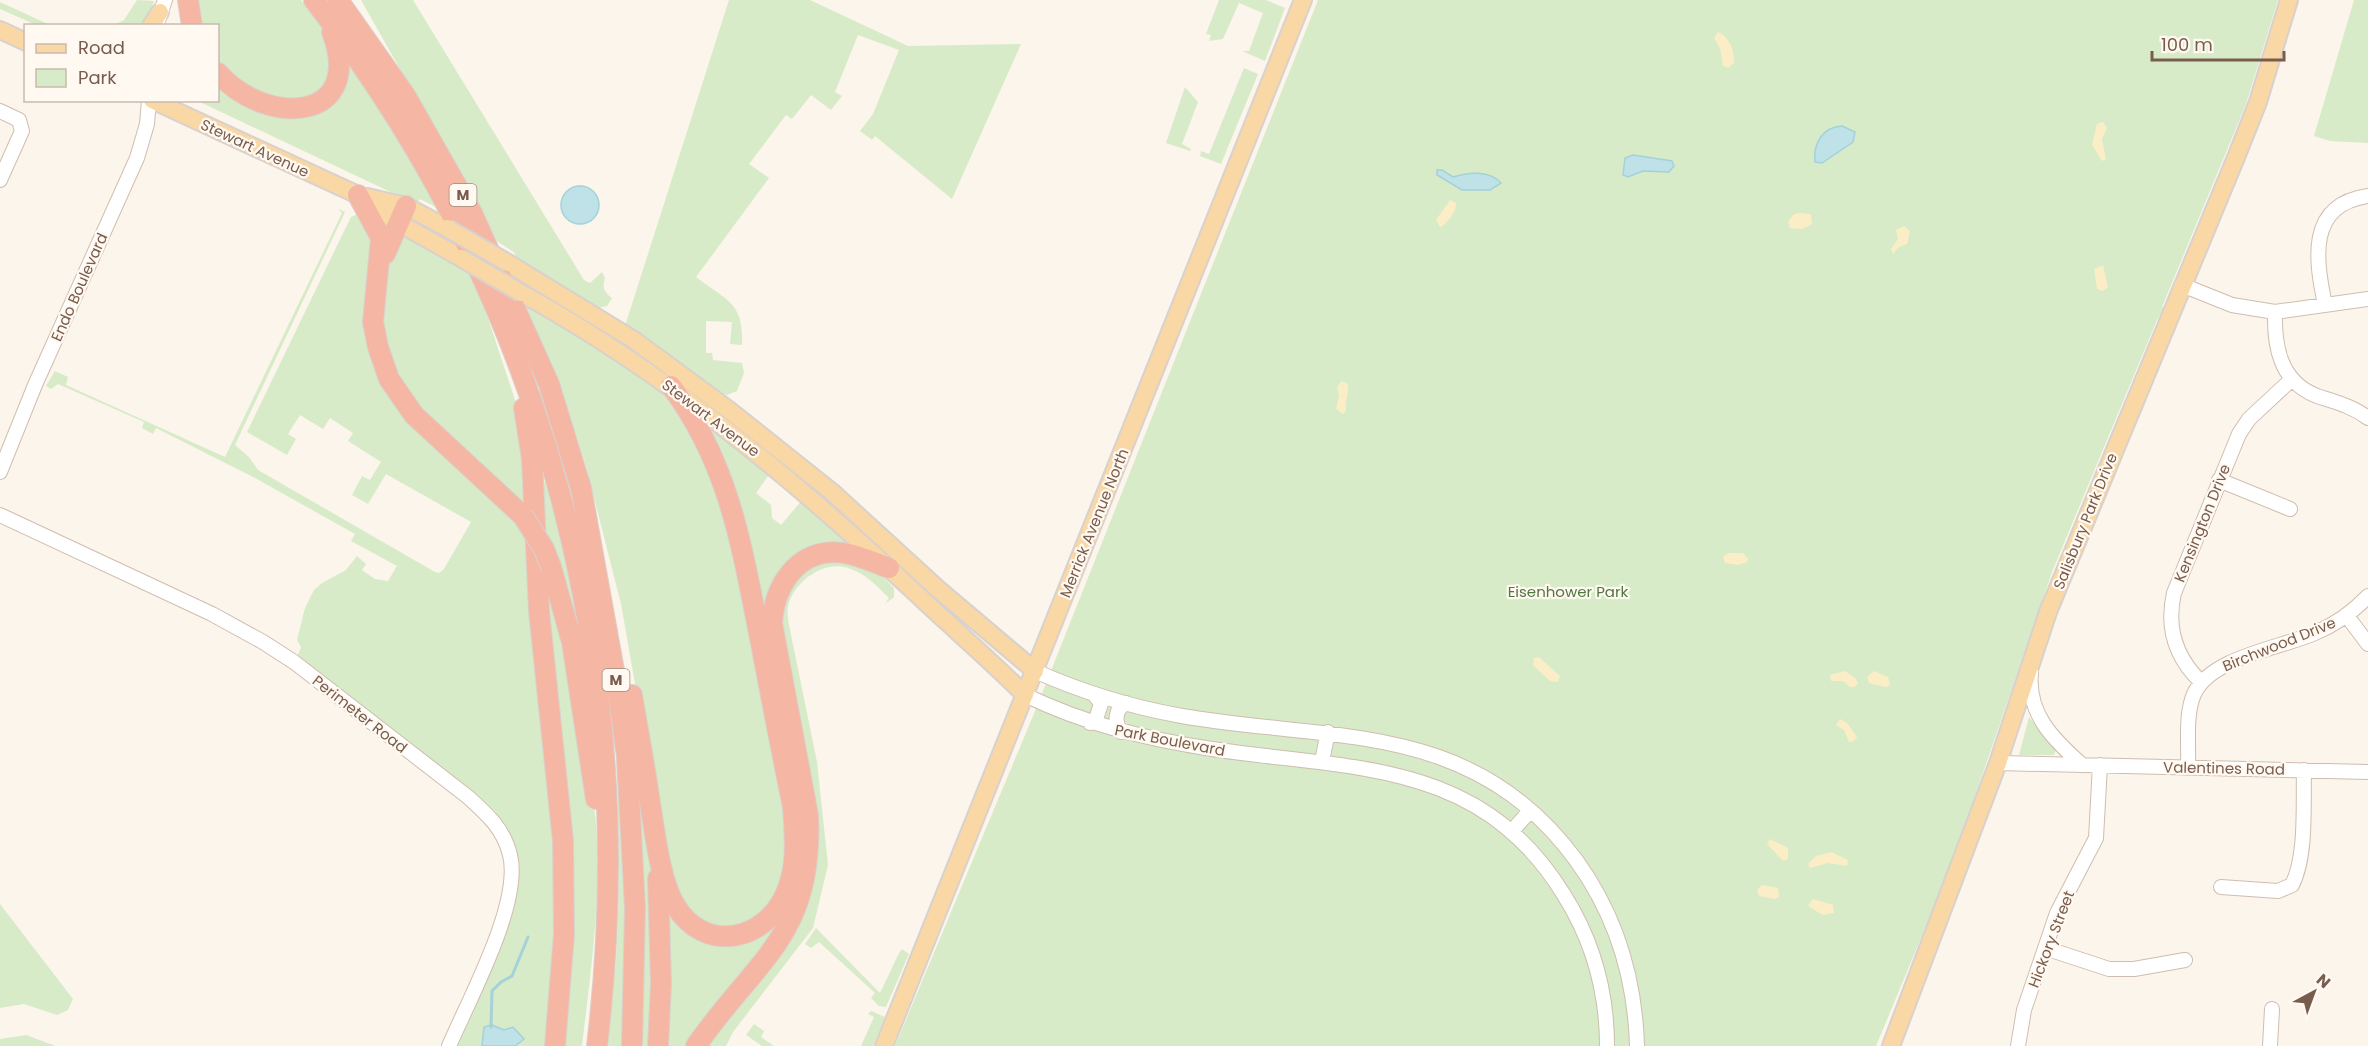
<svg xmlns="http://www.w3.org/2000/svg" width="2368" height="1046" viewBox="0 0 2368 1046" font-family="Poppins,sans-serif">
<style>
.green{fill:#d7ebc8}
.sand{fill:#fbeec6}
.water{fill:#bee2e7;stroke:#a5d1d8;stroke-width:1.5}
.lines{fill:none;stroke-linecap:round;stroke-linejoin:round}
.stream{stroke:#a5d1d8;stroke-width:3}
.minor-casing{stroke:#cfbdaf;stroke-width:16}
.major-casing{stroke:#d9d1cd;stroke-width:20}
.highway-casing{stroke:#d9d1cd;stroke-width:22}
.minor{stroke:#fff;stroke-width:14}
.major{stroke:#f9d8a5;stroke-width:16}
.highway{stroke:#f5b7a3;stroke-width:20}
.major-bridge-casing{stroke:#d9d1cd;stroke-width:20;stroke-linecap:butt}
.highway-bridge-casing{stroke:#d9d1cd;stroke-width:22;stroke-linecap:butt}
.major-bridge{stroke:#f9d8a5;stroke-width:16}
.highway-bridge{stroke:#f5b7a3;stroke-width:20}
.labels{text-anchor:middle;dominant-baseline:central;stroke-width:4.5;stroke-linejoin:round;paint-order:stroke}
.shield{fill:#fff9f1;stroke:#a08b7e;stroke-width:1.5}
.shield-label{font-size:14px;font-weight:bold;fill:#785c4d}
.street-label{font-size:15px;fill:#785c4d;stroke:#fff9f1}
.park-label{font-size:15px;fill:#527842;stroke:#fff9f1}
</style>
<rect width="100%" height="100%" fill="#fcf5eb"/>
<path class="green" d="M137 0 154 1 145 25 111 26 124 20Z
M193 0H301L326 31 332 81 303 102 258 98 218 64V26L198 25Z
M361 0H413L584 280 590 283 602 272 605 278C602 288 604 292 612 298L607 306 598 308 514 257 515 253 497 241Z
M729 0H810L908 46 1021 44 952 199 875 136 872 140 860 131 873 114 899 50 858 35 835 92 842 96 831 110 811 95 792 119 786 115 749 164 769 178 696 277C727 301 744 302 742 345L730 344 732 322 706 321V353H712L713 360 742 363 744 373 737 391 727 395 721 393 625 326Z
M1219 0H1266L1285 8 1265 61 1242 51H1249L1263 13 1239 3 1223 39 1209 41 1211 35 1206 34Z
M1318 0H2278L2246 104 2162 307 2164 308 2157 320 2052 572 1951 866 1876 1046H895L1033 716Z
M2354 0H2368V143L2330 141 2314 136Z
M0 2 50 25H36L0 9Z
M346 65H349L381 107 440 209 420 199 416 204 198 101 218 100V76L301 110Z
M1244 68 1258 74 1221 164 1200 156 1201 151 1209 154Z
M1185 87 1198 102 1182 144 1191 149 1190 151 1166 143Z
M338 209 345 212 235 445 249 457 258 470 435 572 439 573 444 569 471 522 386 474 368 504 352 495 362 476 370 480 381 462 348 441 353 433 330 418 323 429 300 415 288 434 296 439 287 455 247 432 348 223 351 217 360 213 375 227 374 354 526 530 552 789 557 900 548 1046H454L517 892 518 871 513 841 496 812 478 795 310 667 298 655 301 647 297 640 305 608 314 590 322 583 346 570 357 556 366 564 362 570 375 579 388 581 397 566 351 541 355 534 255 478 156 428 153 434 142 428 144 422 58 384 51 389 46 386 55 371 68 377 66 385 225 457 342 213Z
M400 232 453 258 452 263 474 276 520 415 525 508 453 437 451 440 433 425 391 368 380 321 385 263Z
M524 304 544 312 656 385 686 416 712 462 784 780 788 872 766 915 722 931 701 924 670 882 621 604 586 466 559 383Z
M718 432 771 472 756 493 771 505 772 518 781 525 803 499 858 547 811 551 767 610H761L710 433Z
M540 478H543L558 516 582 622 575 620 542 532Z
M841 557 875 569 894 588V597L885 604 889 598C877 586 865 573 848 568 823 560 794 582 788 606 787 612 788 619 789 625L817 762 828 865 813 928 733 1032 726 1046H702L800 914 778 606 799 571Z
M547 569 556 594C568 664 585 735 594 805 604 885 591 967 582 1046H561Z
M2029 717 2056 750 2054 755H2019Z
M616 756 619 758 628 902 624 1046H606C622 950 620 853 616 756Z
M637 776 650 843 655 942 654 1046H640C644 956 644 867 637 776Z
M668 900 698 935 781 915 787 919 690 1046H665Z
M0 904 73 999 68 1010 57 1015 24 1004 0 1008Z
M816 928 880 993 899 953 902 949 909 954 886 1007 879 1006 871 998 875 993 819 942 811 948 805 944Z
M871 1011 885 1017 873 1046H861L874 1017 868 1014Z
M754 1024 764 1031 761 1037 774 1046H762L746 1035Z
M26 1035 53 1045 55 1046H0V1039Z"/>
<path class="sand" d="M1718 32C1729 36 1735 52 1734 63L1728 68 1723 66 1720 48 1714 38Z
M2103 122 2107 128 2102 139 2106 159 2102 161 2092 145 2097 124Z
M1450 200 1456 203C1457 210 1447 225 1440 227L1436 220Z
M1800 213 1811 214 1812 224 1802 229 1790 228 1788 222 1794 214Z
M1904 226 1910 231 1907 244 1899 247 1893 254 1891 249 1898 239 1896 230Z
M2103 265 2108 287 2103 291 2097 289 2094 269Z
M1342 381 1348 384C1349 394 1345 400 1346 410L1343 414 1336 409 1339 396 1337 387Z
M1728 553H1743L1748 559 1747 562 1738 565 1725 563 1723 557Z
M1539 657 1560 676 1558 682 1550 681 1533 665 1534 658Z
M1845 671 1855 678 1858 683 1855 687H1850L1843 681H1831L1830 675Z
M1874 671 1888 677 1890 685 1886 687 1869 683 1867 677Z
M1840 719 1847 723 1857 737 1854 741 1849 742 1844 730 1836 725Z
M1770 839 1788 848V859L1783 861 1767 844Z
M1831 852 1848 860 1847 866 1828 863 1810 868 1808 864 1816 856Z
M1762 885 1778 888 1779 897 1775 899 1759 896 1757 890Z
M1813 899 1833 905 1834 913 1823 915 1808 906Z"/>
<path class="water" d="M1842 126 1855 132 1853 142 1822 163 1815 162C1813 143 1823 127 1842 126Z
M1633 155 1672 161 1674 166 1669 172 1643 171 1628 177 1623 175 1625 158Z
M1437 170H1442L1453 177C1468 172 1490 170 1501 183L1490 190H1462L1437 175Z
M561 205a19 19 0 1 1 38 0a19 19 0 1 1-38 0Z
M492 1025 504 1030 513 1027 524 1039 515 1046H482L484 1027Z"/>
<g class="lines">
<path class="stream" d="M491 1027 492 991 501 982 512 976 528 937"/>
<g class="minor-casing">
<path id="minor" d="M158 21 165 0
M0 111 19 120 22 131 0 180
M2182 285 2232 305 2275 312 2368 299
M2325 305C2316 261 2306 205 2368 196
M2275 312C2274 346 2280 382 2317 396 2335 402 2352 406 2368 418
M0 472 35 385 137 158 147 124 149 100
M2219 480 2290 509
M0 515 212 614 263 642 294 662 468 797C487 814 504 829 510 855 522 903 469 999 449 1046
M2347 616 2368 644
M1035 671C1082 692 1131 707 1182 716 1332 742 1472 719 1576 860 1616 915 1635 978 1637 1046
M2031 673C2027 714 2053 739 2081 764
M2201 682C2175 657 2166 628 2174 593L2239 434 2249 419 2292 379
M1025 695C1085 724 1146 739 1212 749 1350 770 1480 758 1564 895 1593 941 1607 992 1607 1046
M1090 723 1096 719 1101 704 1095 695
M1121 732C1114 722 1115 709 1126 703
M1322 761 1328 732
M1998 763 2368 772
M2188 767C2189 744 2185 715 2194 694 2211 657 2281 648 2315 633 2336 624 2353 612 2368 596
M1511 832 1530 811
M2221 887 2278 891 2292 885C2307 856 2303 803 2304 770
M2045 948 2109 969H2134L2185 960
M2018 1046 2024 1010 2057 913 2096 838 2100 765
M2270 1046 2272 1009"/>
</g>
<g class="major-casing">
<path id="major" d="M151 26 160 12
M0 30 26 42
M152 100 358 195 397 222 461 258
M367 197 406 206 447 228
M508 263 634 340 729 410 832 492 938 589 1035 671
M521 293C670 375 798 483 922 599 956 631 992 662 1025 695
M884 1046 1303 0
M1891 1046 1998 763 2048 612 2237 155 2258 102 2289 0"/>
</g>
<g class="highway-casing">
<path id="highway" d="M188 0 192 26
M314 0C548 302 642 669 597 1046
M338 0 405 95 472 213 549 384 581 488 619 698 627 757 635 908 632 1046
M218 73C267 128 366 122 332 32
M358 195 381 238 373 322 378 347 389 379 414 415 523 516
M385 254 406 206
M524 408 532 459 539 611 563 841 564 934 555 1046
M551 567 572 642 596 799
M632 695C638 731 645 767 650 803 655 832 660 881 675 905 704 954 765 942 786 893 798 866 795 836 793 807 781 749 770 691 759 633 741 542 728 462 671 386
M658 878 661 984 658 1046
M696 1046C756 959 814 936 808 815L772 623C775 581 802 544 849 554 862 557 876 563 889 568"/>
</g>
<use href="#minor" class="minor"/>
<use href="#major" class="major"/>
<use href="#highway" class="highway"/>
<g class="major-bridge-casing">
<path id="major-bridge" d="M447 228 508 263
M461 258 521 293"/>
</g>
<g class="highway-bridge-casing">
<path id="highway-bridge" d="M523 516 544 549 551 567"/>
</g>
<use href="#major-bridge" class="major-bridge"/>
<use href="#highway-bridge" class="highway-bridge"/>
</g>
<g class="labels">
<g class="shield">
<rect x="449.5" y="184" width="27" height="22" rx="4.5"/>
<rect x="602.5" y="669" width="27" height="22" rx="4.5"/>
</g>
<g class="shield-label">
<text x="463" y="195">M</text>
<text x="616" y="680">M</text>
</g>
<g class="street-label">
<text transform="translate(255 148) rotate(25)">Stewart Avenue</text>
<text transform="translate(79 287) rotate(-66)">Endo Boulevard</text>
<text transform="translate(711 418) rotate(37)">Stewart Avenue</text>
<text transform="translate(2085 521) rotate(-68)">Salisbury Park Drive</text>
<text transform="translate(1094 523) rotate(-68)">Merrick Avenue North</text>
<text transform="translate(2202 523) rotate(-68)">Kensington Drive</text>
<text transform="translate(2279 644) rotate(-22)">Birchwood Drive</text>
<text transform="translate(360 714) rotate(38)">Perimeter Road</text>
<text transform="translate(1170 740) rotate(11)">Park Boulevard</text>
<text transform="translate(2224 768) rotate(1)">Valentines Road</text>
<text transform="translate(2051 939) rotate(-69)">Hickory Street</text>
</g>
<g class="park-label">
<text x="1568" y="591">Eisenhower Park</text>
</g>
</g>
<rect x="24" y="24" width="195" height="78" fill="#fff9f1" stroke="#c9baaf" stroke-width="1.5"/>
<rect x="36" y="44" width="30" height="9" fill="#f9d8a5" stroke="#c9baaf" stroke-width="1.5"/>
<text x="78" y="54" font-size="18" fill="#785c4d">Road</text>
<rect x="36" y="69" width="30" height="18" fill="#d7ebc8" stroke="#c9baaf" stroke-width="1.5"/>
<text x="78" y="84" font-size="18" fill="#785c4d">Park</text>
<g transform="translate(2314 992) rotate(41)" stroke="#fff9f1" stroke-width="4.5" paint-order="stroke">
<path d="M0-4.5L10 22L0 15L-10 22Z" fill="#785c4d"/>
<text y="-9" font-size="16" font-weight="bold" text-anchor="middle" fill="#785c4d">N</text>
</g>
<path d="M2152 51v9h132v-9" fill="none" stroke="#785c4d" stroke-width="3"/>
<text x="2161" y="51" font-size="18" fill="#785c4d" stroke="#fff9f1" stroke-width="4.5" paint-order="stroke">100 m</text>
</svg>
